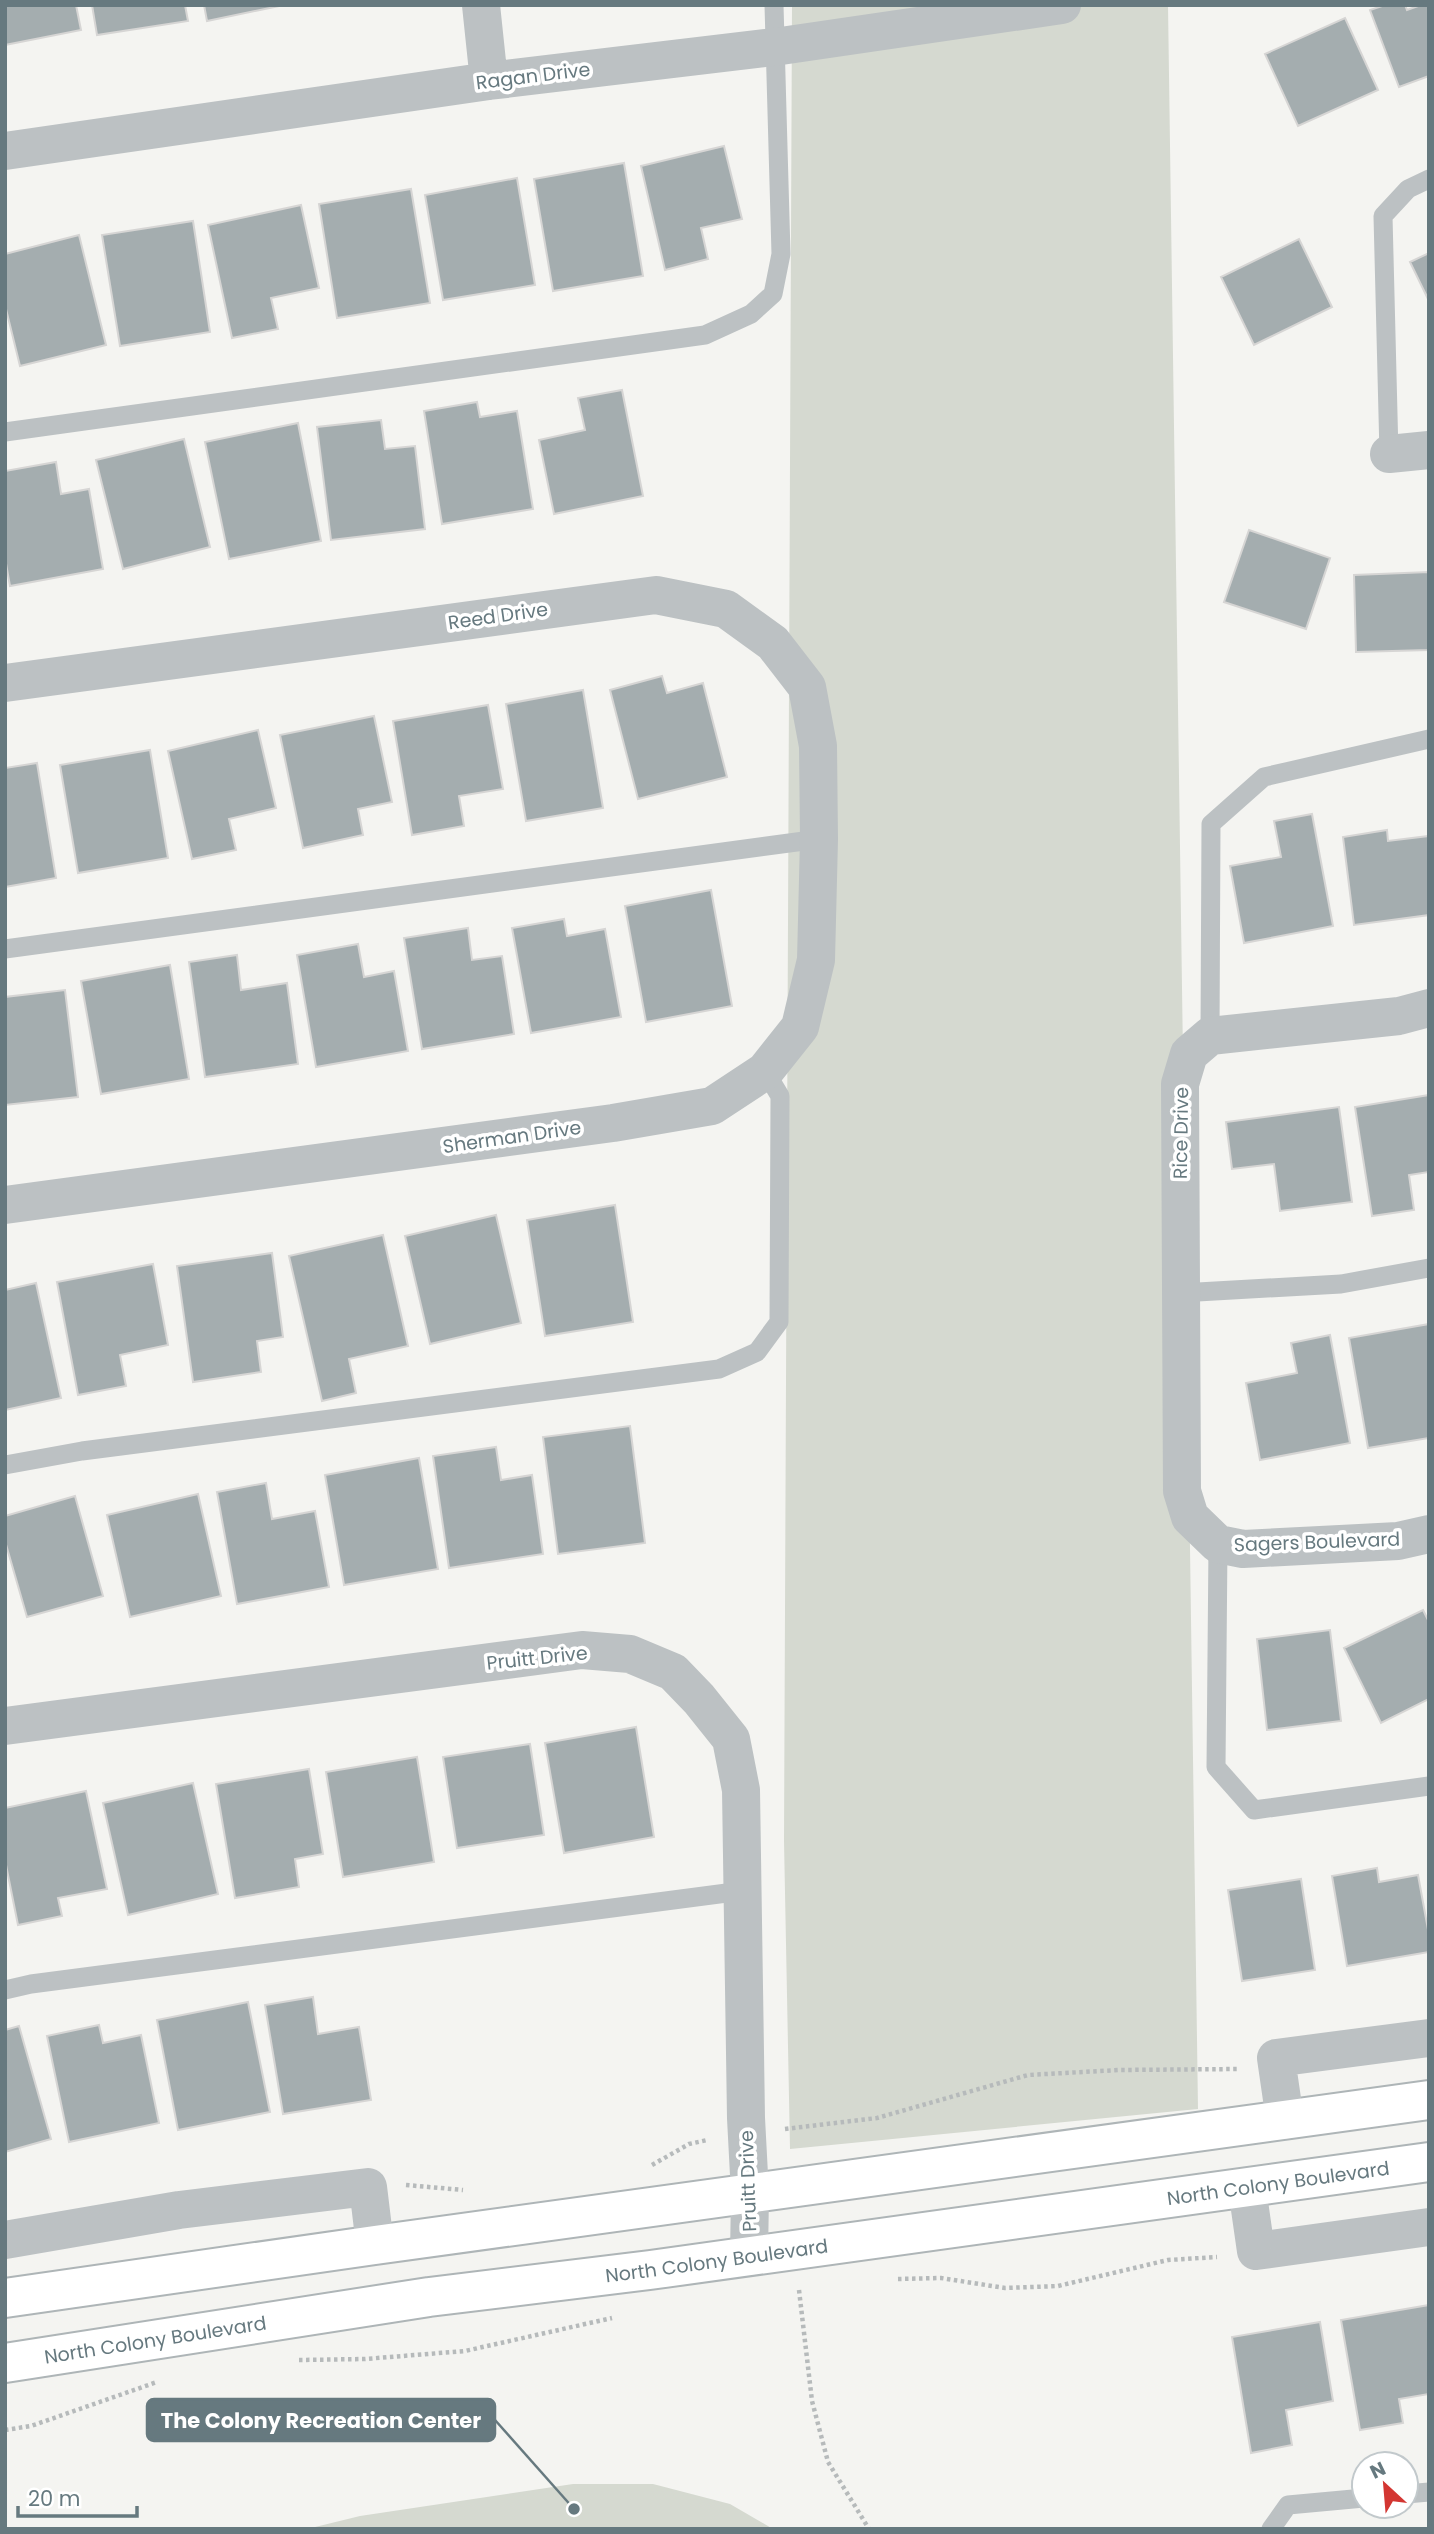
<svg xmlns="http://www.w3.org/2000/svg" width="1434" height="2534" viewBox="0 0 1434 2534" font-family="Poppins,sans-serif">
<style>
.green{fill:#d5d9d0}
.building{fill:#a4adaf;stroke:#d6d5d4;stroke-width:2}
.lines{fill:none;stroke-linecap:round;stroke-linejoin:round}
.secondary-casing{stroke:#aeb5b7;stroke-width:42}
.path{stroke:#b6babb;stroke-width:4.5;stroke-dasharray:3.5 3.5;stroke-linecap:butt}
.service{stroke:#bcc1c3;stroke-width:19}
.minor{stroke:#bcc1c3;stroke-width:38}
.secondary{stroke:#fff;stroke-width:38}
.labels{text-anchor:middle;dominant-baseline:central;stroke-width:7;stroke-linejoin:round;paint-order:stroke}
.street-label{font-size:19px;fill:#66797f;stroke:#fff}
.leader{fill:none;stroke:#66797f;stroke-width:2.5}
.callout-dot{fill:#66797f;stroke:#fff;stroke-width:2.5}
.callout{fill:#66797f;stroke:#66797f;stroke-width:2.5}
.callout-label{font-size:21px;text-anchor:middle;font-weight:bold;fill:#fff}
</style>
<rect width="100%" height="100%" fill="#f4f4f1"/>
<path class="green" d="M792 5H1168L1198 2109 790 2149 784 1841Z
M573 2484H653L730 2504 773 2529H307L360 2516Z"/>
<path class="building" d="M5 5H76L81 30 5 45Z
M92 5H185L188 21 97 35Z
M204 5H284L207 21Z
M1385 5H1405L1407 10 1421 5H1429V76L1399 87 1370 10Z
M1345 18 1378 90 1298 126 1265 54Z
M724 146 742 219 701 228 708 259 665 270 641 166Z
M624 163 643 276 553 291 534 179Z
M517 178 535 285 443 300 425 195Z
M411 189 430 303 337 318 319 204Z
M301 205 319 288 271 298 278 329 232 338 208 225Z
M193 221 210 332 120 346 102 235Z
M79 235 106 345 20 366 5 305V254Z
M1299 239 1332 307 1254 345 1221 277Z
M1429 253V301L1410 262Z
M622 390 643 496 554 514 539 440 585 430 578 398Z
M477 402 480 417 517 411 533 509 442 524 424 411Z
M381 420 385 449 415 446 425 529 331 540 317 427Z
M298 423 321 541 229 559 205 442Z
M184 439 210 547 123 569 96 460Z
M56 462 61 494 89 489 103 569 10 586 5 558V471Z
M1249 530 1330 558 1306 629 1224 602Z
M1429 572V650L1356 652 1354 575Z
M662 676 667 693 703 683 727 777 638 799 610 690Z
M583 690 603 808 526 821 506 704Z
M488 705 503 789 459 796 464 826 412 835 393 721Z
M374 716 392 802 358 809 363 835 303 848 280 735Z
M258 730 276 808 229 819 236 850 192 859 168 751Z
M150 750 168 858 78 873 60 765Z
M37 763 56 878 5 887V768Z
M1312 814 1333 926 1244 943 1230 866 1281 857 1274 821Z
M1387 830 1388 841 1429 836V915L1354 925 1343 837Z
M711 890 732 1006 646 1022 625 906Z
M564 919 567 936 605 929 621 1017 531 1033 512 928Z
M468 928 472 960 502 956 514 1034 422 1049 404 938Z
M358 944 364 977 394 971 408 1051 316 1067 297 955Z
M237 955 241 990 287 983 298 1064 205 1077 189 962Z
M170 965 189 1079 101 1094 81 981Z
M65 990 78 1097 5 1105V997Z
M1429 1095V1172L1409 1175 1414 1210 1372 1216 1355 1107Z
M1339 1107 1352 1202 1280 1211 1274 1164 1232 1169 1226 1122Z
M615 1205 633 1322 545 1336 527 1220Z
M496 1215 521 1323 430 1344 405 1236Z
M383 1235 408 1346 349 1359 356 1393 322 1401 289 1256Z
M272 1253 283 1337 257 1341 261 1372 193 1382 177 1266Z
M153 1264 168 1345 120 1355 126 1386 78 1395 57 1282Z
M36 1283 61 1398 5 1410V1290Z
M1429 1324V1438L1368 1448 1349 1338Z
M1330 1335 1350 1443 1260 1460 1246 1383 1297 1373 1291 1343Z
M630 1426 645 1543 558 1554 543 1437Z
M496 1447 501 1480 532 1475 543 1554 449 1568 433 1456Z
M419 1458 438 1569 344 1585 325 1475Z
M266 1483 272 1519 315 1511 329 1587 237 1604 217 1492Z
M198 1494 221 1596 130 1617 107 1515Z
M75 1496 103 1596 27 1617 5 1541V1516Z
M1423 1610 1429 1622V1699L1381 1723 1344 1648Z
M1330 1630 1341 1721 1267 1730 1257 1639Z
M636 1727 654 1837 564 1853 545 1743Z
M530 1744 544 1835 457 1848 443 1757Z
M417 1757 434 1862 343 1877 326 1772Z
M309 1769 323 1854 295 1859 299 1887 235 1898 216 1784Z
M193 1783 218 1894 128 1915 103 1803Z
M86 1791 107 1889 58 1898 62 1916 18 1925 5 1860V1808Z
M1377 1868 1379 1882 1418 1875 1429 1935V1952L1347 1966 1332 1876Z
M1301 1879 1315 1970 1242 1981 1228 1890Z
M313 1997 318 2034 359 2027 371 2100 283 2114 265 2005Z
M248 2002 270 2112 178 2130 157 2020Z
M99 2025 103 2043 141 2035 159 2123 69 2142 47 2036Z
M19 2026 51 2139 5 2152V2030Z
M1429 2305V2394L1399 2399 1403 2423 1360 2430 1341 2320Z
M1320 2322 1333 2401 1286 2410 1292 2445 1251 2453 1232 2337Z"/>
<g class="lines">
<g class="secondary-casing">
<g id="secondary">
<path d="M5 2298 375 2245 1429 2100"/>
<path id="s1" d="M5 2363 429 2297 650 2270 1429 2162"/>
</g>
</g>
<path class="path" d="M785 2129 877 2118 1028 2075 1119 2070 1239 2069
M652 2165 689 2144 707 2140
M406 2185 463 2190
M898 2279 941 2278 1005 2288 1058 2286 1168 2260 1217 2257
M799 2290 812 2401 828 2462 869 2529
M299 2360 365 2359 465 2351 612 2318
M5 2430 31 2426 157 2382"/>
<path class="service" d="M5 432 705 335 751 314 773 294 781 254 774 5
M1389 454 1383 216 1408 189 1429 179
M5 949 819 839
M1210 1036 1211 824 1264 777 1429 739
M1180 1293 1341 1284 1429 1268
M5 1465 82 1451 719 1369 757 1352 779 1322 780 1096 765 1071
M1218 1544 1216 1767 1254 1810 1429 1786
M5 1990 31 1984 742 1891
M1406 2494 1429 2492
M1271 2529 1288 2505 1364 2498"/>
<path class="minor" d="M481 5 489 81
M5 151 489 81 774 47 1062 5
M1389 454 1429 450
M5 683 656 595 726 609 773 643 807 687 818 746 819 839 816 960 800 1027 765 1071 712 1106 613 1123 5 1205
M1429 1008 1399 1016 1210 1036 1189 1054 1180 1084 1182 1491 1190 1517 1218 1544 1243 1549 1398 1541 1429 1534
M5 1726 582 1650 630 1654 673 1672 699 1699 731 1739 741 1790 746 2118 750 2194 749 2256
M1285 2120 1276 2058 1429 2038
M1247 2188 1256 2251 1429 2227
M5 2240 179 2210 368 2187 375 2245"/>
<use href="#secondary" class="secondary"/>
</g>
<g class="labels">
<g class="street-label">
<text transform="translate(533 76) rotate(-7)">Ragan Drive</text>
<text transform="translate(498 616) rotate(-8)">Reed Drive</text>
<text transform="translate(1181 1133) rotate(-89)">Rice Drive</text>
<text transform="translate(512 1137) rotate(-8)">Sherman Drive</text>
<text transform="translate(1317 1542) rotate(-2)">Sagers Boulevard</text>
<text transform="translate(537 1658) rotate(-6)">Pruitt Drive</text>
<text transform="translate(748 2181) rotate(-92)">Pruitt Drive</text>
<text stroke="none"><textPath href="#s1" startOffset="1286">North Colony Boulevard</textPath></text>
<text stroke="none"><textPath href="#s1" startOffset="719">North Colony Boulevard</textPath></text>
<text stroke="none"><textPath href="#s1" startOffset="152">North Colony Boulevard</textPath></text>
</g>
</g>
<path class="leader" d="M574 2509L495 2420"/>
<circle class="callout-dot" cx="574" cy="2509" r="7"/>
<rect class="callout" x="147" y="2399" width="348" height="42" rx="7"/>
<g class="callout-label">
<text x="321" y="2428">The Colony Recreation Center</text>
</g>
<rect width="1434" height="2534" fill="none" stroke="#66797f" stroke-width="14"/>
<g transform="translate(1385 2485) rotate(334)"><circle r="33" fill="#ffffff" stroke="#c2c9cc" stroke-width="2"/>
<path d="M0-5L12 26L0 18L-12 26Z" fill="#d33632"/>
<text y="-10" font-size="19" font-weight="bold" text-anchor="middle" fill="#66797f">N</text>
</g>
<path d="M18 2506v10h119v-10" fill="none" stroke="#66797f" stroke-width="3.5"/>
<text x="28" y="2506" font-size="21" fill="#66797f" stroke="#ffffff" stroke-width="5" paint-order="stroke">20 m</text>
</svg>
